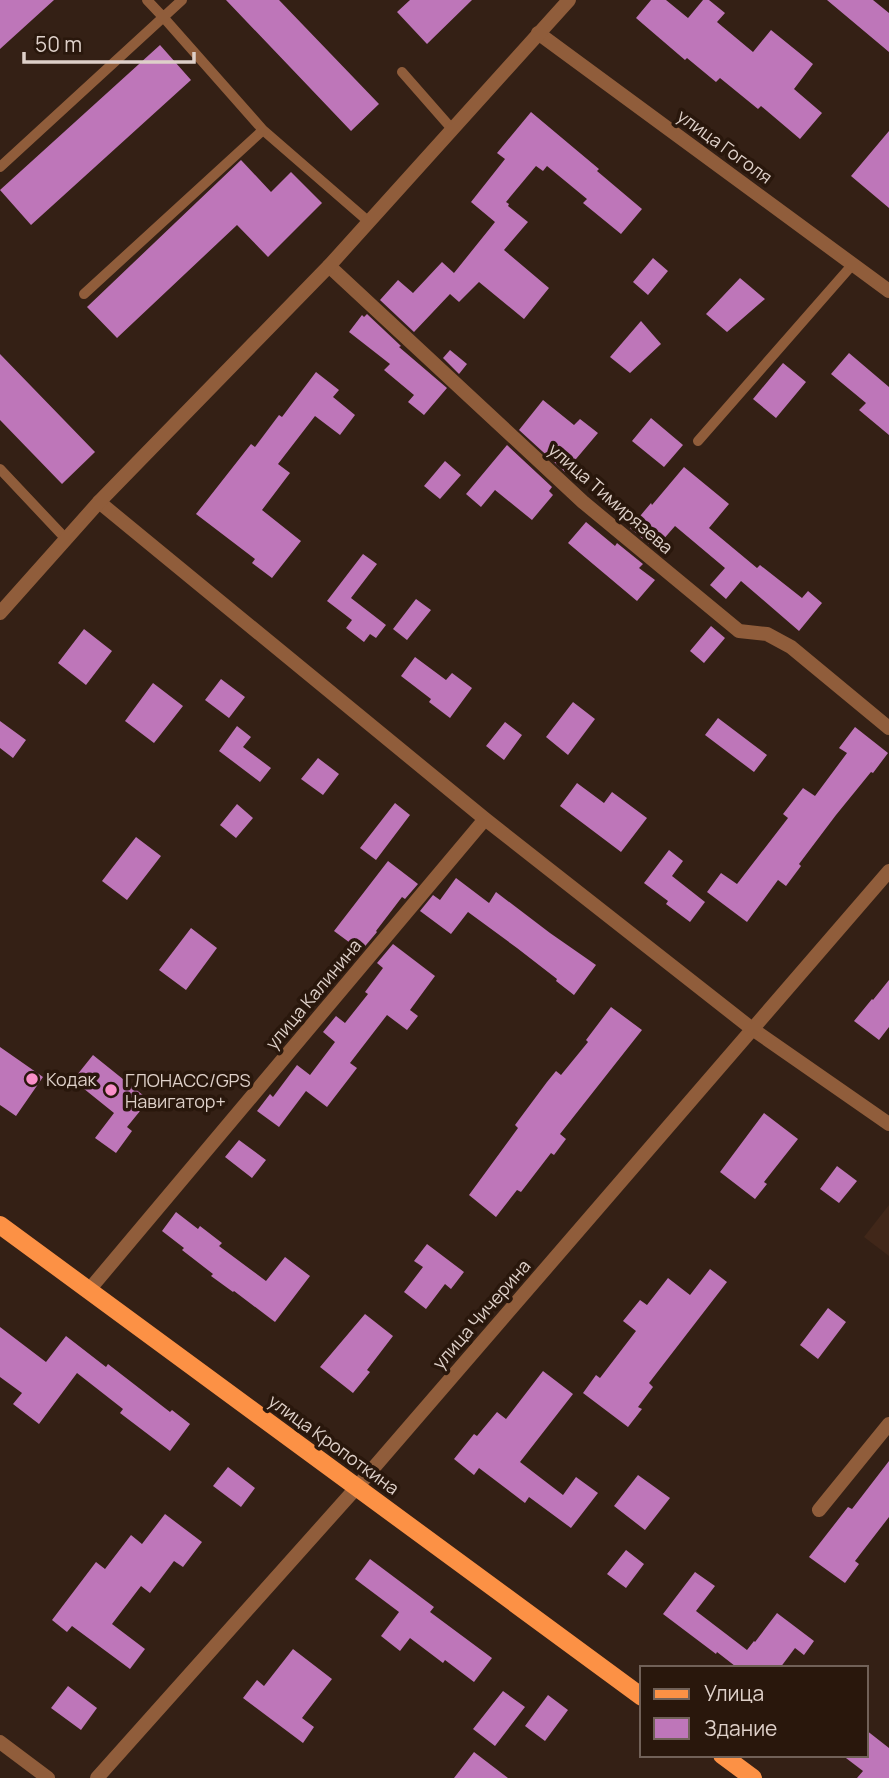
<svg xmlns="http://www.w3.org/2000/svg" width="889" height="1778" viewBox="0 0 889 1778" font-family="Manrope,sans-serif">
<style>
.built{fill:#412719}
.building{fill:#be76b9}
.lines{fill:none;stroke-linecap:round;stroke-linejoin:round}
.service{stroke:#905d3b;stroke-width:10}
.minor{stroke:#905d3b;stroke-width:14}
.tertiary{stroke:#905d3b;stroke-width:14}
.primary{stroke:#fc9145;stroke-width:18}
.poi-dot{fill:#f98fc9;stroke:#29170c;stroke-width:2.5}
.labels{text-anchor:middle;dominant-baseline:central;stroke-width:7;stroke-linejoin:round;paint-order:stroke}
.street-label{font-size:18px;fill:#ded0c9;stroke:#29170c}
.poi-label{font-size:18px;fill:#ded0c9;stroke:#29170c;text-anchor:start}
</style>
<rect width="100%" height="100%" fill="#342015"/>
<path class="built" d="M889 1205V1256L864 1237Z"/>
<path class="building" d="M0 0H54L0 49Z
M226 0H279L379 104 351 131Z
M410 0H472L427 44 397 12Z
M651 0H666L688 18 703 0H709L725 13 717 22 753 52 771 30 813 64 794 89 822 113 800 139 761 106 758 109 720 78 716 82 687 58 685 60 636 18Z
M827 0H873L889 13V52Z
M160 45 191 80 31 225 0 190Z
M531 112 599 169 597 171 642 209 621 234 583 203 587 199 547 166 543 171 536 166 506 202 509 204 508 206 528 222 504 250 549 288 524 319 479 282 459 302 450 294 414 332 380 300 398 280 413 293 442 262 454 273 495 222 471 202 505 159 497 153Z
M889 131V208L851 176Z
M241 160 271 192 291 172 322 203 268 257 237 225 117 338 87 307Z
M653 258 668 271 648 295 633 282Z
M740 278 765 299 727 332 706 314Z
M367 314 401 346 399 347 447 388 424 415 408 402 414 395 384 370 390 364 349 332 362 315 364 317Z
M641 321 661 344 630 373 610 357Z
M450 350 467 364 459 374 443 358Z
M849 353 889 387V435L859 410 866 403 831 374Z
M0 354 95 452 62 484 0 420Z
M783 363 806 382 776 418 753 399Z
M316 372 339 390 333 397 355 415 340 435 315 416 278 464 290 473 262 510 301 541 272 578 252 563 255 559 196 514 251 444 255 447 279 415 282 417Z
M543 400 574 425 580 419 598 433 565 472 519 430Z
M651 418 683 445 664 467 632 441Z
M507 445 552 487 549 491 553 495 532 520 495 490 481 507 466 494Z
M445 461 461 475 440 499 424 486Z
M684 467 729 504 709 528 757 568 760 565 802 598 808 591 822 603 799 631 741 581 726 599 710 585 725 568 675 526 655 549 630 528 651 503 652 505Z
M586 522 615 546 617 543 643 564 639 568 655 580 637 601 568 543Z
M363 554 377 564 351 598 386 625 376 638 370 634 364 642 346 628 352 620 327 601Z
M416 599 431 610 407 640 393 629Z
M711 626 725 638 704 663 690 651Z
M84 629 112 651 86 685 58 663Z
M415 657 446 680 452 673 472 688 450 718 429 702 431 699 401 676Z
M221 679 245 697 229 718 205 700Z
M153 683 183 706 154 743 125 721Z
M573 702 595 719 568 755 546 737Z
M718 718 767 755 754 772 705 735Z
M0 721 26 740 13 758 0 748Z
M505 722 522 735 504 760 486 746Z
M237 726 251 737 243 747 271 768 260 782 219 751Z
M855 727 888 753 873 773 871 772 836 815 799 864 801 866 786 886 778 880 747 922 707 892 721 873 737 884 788 818 783 814 803 788 815 796 847 753 839 748Z
M318 758 339 774 323 795 301 779Z
M577 783 604 803 612 792 647 818 621 852 560 806Z
M395 803 410 815 376 860 360 848Z
M237 804 253 818 236 838 220 825Z
M136 837 161 856 127 900 102 881Z
M669 850 683 861 672 876 705 902 690 922 666 904 668 901 644 883Z
M388 861 418 884 405 899 402 897 376 931 377 932 361 951 334 931Z
M456 878 489 903 496 892 550 933 596 965 574 995 556 981 557 979 517 948 468 912 451 934 420 911 433 895 440 900Z
M191 928 217 948 186 990 159 970Z
M393 944 435 976 410 1010 418 1016 407 1030 387 1015 350 1063 357 1068 327 1107 306 1091 279 1127 257 1111 270 1094 273 1097 297 1065 310 1075 335 1042 323 1032 336 1016 345 1023 368 994 365 992 383 968 377 963Z
M889 980V1027L879 1040 854 1021 872 999 873 1000Z
M611 1007 642 1030 560 1134 566 1139 554 1155 551 1153 521 1192 517 1190 496 1217 469 1195 518 1128 515 1125 547 1082 556 1071 561 1075 588 1042 586 1040Z
M0 1047 43 1077 16 1116 0 1105Z
M93 1055 149 1100 127 1127 132 1131 116 1153 95 1138 114 1113 73 1080Z
M764 1113 798 1139 764 1182 767 1184 755 1199 720 1172Z
M239 1140 266 1160 252 1178 225 1157Z
M837 1166 857 1181 839 1203 820 1189Z
M176 1212 198 1229 200 1226 222 1243 219 1246 266 1281 285 1257 310 1276 275 1322 234 1291 233 1292 211 1276 213 1274 182 1250 184 1248 162 1231Z
M427 1244 464 1272 451 1289 445 1284 426 1309 404 1292 423 1267 414 1261Z
M710 1269 727 1282 649 1383 653 1387 638 1407 642 1409 628 1427 583 1393 596 1375 600 1378 636 1331 623 1321 640 1300 647 1305 668 1278 690 1295Z
M828 1308 846 1322 818 1359 800 1345Z
M365 1314 393 1336 367 1370 370 1372 353 1393 320 1367Z
M0 1327 46 1362 66 1336 106 1367 108 1364 170 1412 172 1410 190 1424 170 1451 120 1413 123 1409 77 1373 39 1424 13 1404 22 1393 0 1377Z
M543 1371 573 1394 520 1462 563 1495 576 1477 598 1493 571 1528 529 1497 525 1503 479 1468 474 1475 454 1459 474 1434 477 1436 497 1412 506 1419Z
M889 1461V1517L855 1561 859 1564 845 1583 809 1557 848 1507 852 1509Z
M228 1467 255 1488 241 1507 213 1486Z
M638 1475 670 1498 645 1530 614 1506Z
M165 1514 202 1542 183 1567 174 1561 150 1593 141 1586 112 1624 145 1649 130 1669 72 1626 67 1632 52 1620 96 1562 105 1569 131 1535 142 1544Z
M626 1550 644 1564 626 1588 607 1574Z
M370 1559 434 1607 430 1612 492 1658 474 1682 445 1660 443 1663 410 1638 400 1651 381 1636 399 1612 355 1579Z
M695 1572 715 1586 696 1611 747 1650 754 1641 755 1642 777 1613 814 1641 804 1655 795 1648 780 1668H733L735 1666 717 1652 716 1654 663 1614Z
M293 1649 332 1679 302 1718 314 1727 303 1743 243 1698 257 1680 264 1686Z
M68 1686 97 1708 81 1730 51 1708Z
M503 1691 525 1707 495 1746 473 1729Z
M548 1695 568 1710 545 1741 525 1726Z
M866 1730 889 1748V1778H857L863 1771 842 1755H866Z
M474 1752 508 1778H454Z"/>
<g class="lines">
<path class="service" d="M147 0 164 18 263 130 369 222
M402 72 452 129
M0 167 182 0
M84 294 263 130
M698 441 853 264
M0 469 66 539"/>
<path class="minor" d="M538 33 889 291
M329 266 583 502 739 631 767 634 791 647 889 728
M99 502 485 819 751 1028 889 1124
M89 1290 485 819
M819 1510 889 1424
M0 1742 48 1778
M97 1778 357 1487 889 871"/>
<path class="tertiary" d="M0 613 99 502 329 266 569 0"/>
<path class="primary" d="M0 1225 642 1697
M722 1755 753 1778"/>
</g>
<g class="poi-dot">
<circle cx="32" cy="1079" r="7"/>
<circle cx="111" cy="1090" r="7"/>
</g>
<g class="labels">
<g class="street-label">
<text transform="translate(725 146) rotate(36)">улица Гоголя</text>
<text transform="translate(611 498) rotate(41)">улица Тимирязева</text>
<text transform="translate(313 994) rotate(-50)">улица Калинина</text>
<text transform="translate(481 1314) rotate(-49)">улица Чичерина</text>
<text transform="translate(334 1444) rotate(36)">улица Кропоткина</text>
</g>
<g class="poi-label">
<text x="46" y="1079">Кодак</text>
<text x="125" y="1080">ГЛОНАСС/GPS<tspan x="125" dy="21">Навигатор+</tspan></text>
</g>
</g>
<rect x="640" y="1666" width="228" height="91" fill="#29170c" stroke="#716158" stroke-width="2"/>
<rect x="654" y="1689" width="35" height="10" fill="#fc9145" stroke="#716158" stroke-width="2"/>
<text x="704" y="1701" font-size="21" fill="#ded0c9">Улица</text>
<rect x="654" y="1718" width="35" height="21" fill="#be76b9" stroke="#716158" stroke-width="2"/>
<text x="704" y="1736" font-size="21" fill="#ded0c9">Здание</text>
<path d="M24 52v10h170v-10" fill="none" stroke="#ded0c9" stroke-width="3.5"/>
<text x="35" y="52" font-size="21" fill="#ded0c9" stroke="#29170c" stroke-width="5" paint-order="stroke">50 m</text>
</svg>
